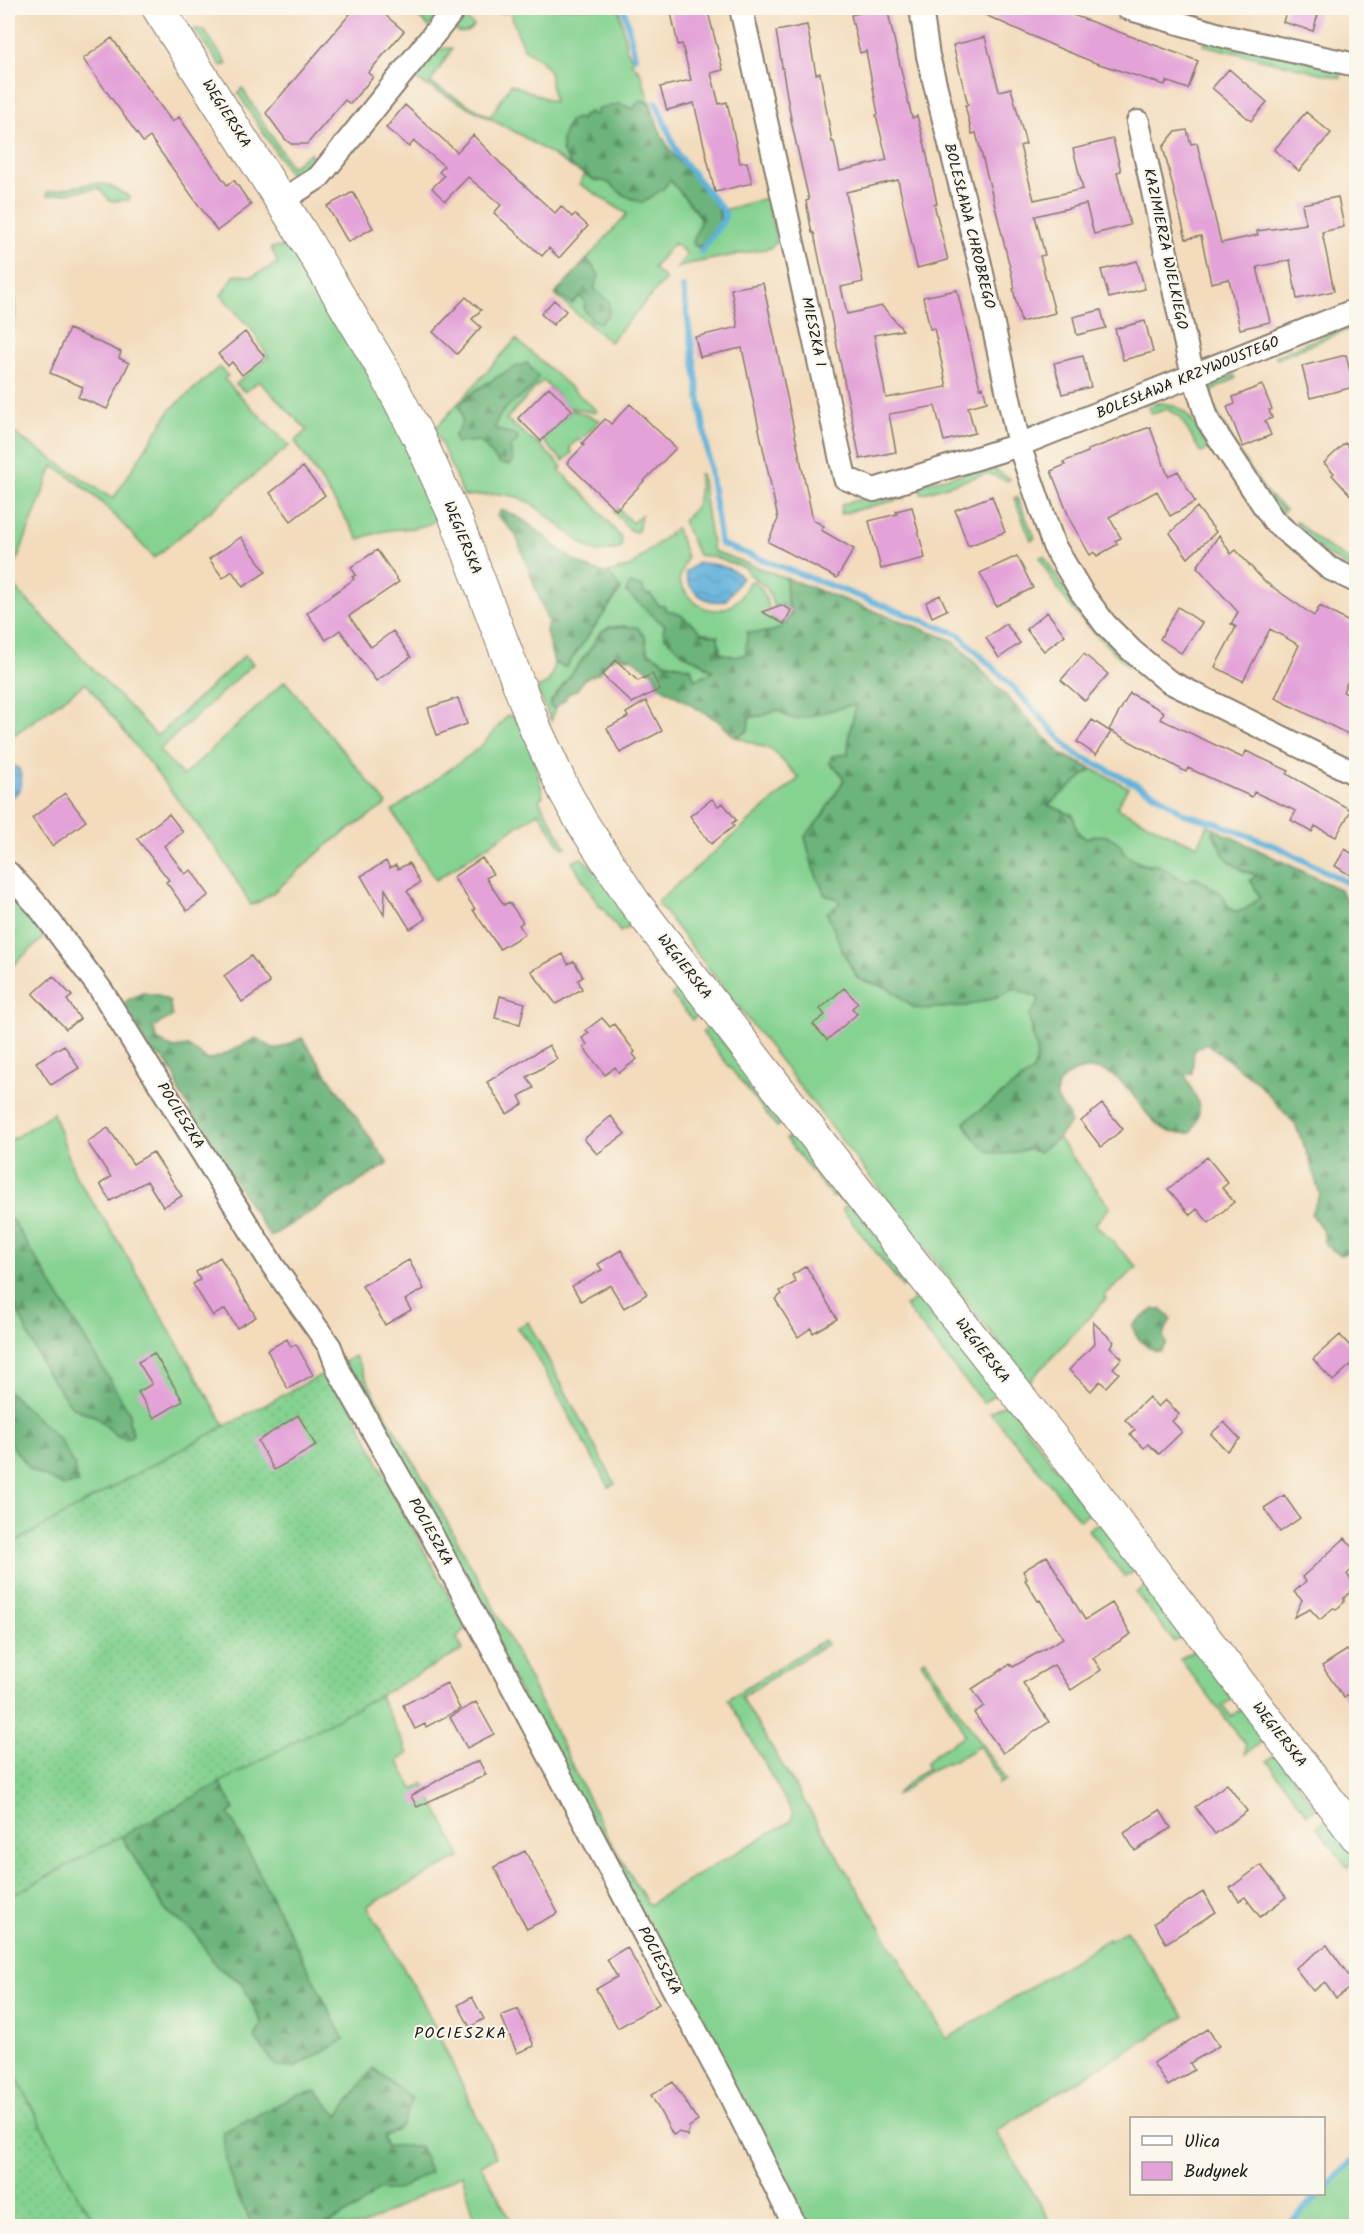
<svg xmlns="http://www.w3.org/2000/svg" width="1364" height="2234" viewBox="0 0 1364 2234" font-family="Kalam,sans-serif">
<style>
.grass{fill:#85d291;stroke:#507756;stroke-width:1.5}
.forest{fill:url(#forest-firs);stroke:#44684c;stroke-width:1.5}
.garden{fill:url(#garden-dots);stroke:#507756;stroke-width:1.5}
.water{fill:url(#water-waves);stroke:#3e677c;stroke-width:1.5}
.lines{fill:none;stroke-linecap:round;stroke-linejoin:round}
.stream{stroke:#60b2dc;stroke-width:6}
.building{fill:#e3a2d8}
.minor-casing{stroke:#887c6c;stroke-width:26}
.secondary-casing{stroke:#887c6c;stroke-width:34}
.minor{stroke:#fff;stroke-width:22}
.secondary{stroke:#fff;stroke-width:32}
.labels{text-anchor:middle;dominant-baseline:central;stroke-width:4.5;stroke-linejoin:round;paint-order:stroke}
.street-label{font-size:15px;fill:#1c1c1c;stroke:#fbf7ec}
.neighbourhood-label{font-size:16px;letter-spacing:1.5px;fill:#1c1c1c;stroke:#fbf7ec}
</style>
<defs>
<pattern id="forest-firs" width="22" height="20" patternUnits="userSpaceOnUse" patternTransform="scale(1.5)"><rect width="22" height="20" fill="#6cb47b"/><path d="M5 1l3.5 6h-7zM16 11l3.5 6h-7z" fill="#589264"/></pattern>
<pattern id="garden-dots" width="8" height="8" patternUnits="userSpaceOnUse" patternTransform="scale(1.5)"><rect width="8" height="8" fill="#85d291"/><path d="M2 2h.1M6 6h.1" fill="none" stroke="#72b47c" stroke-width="1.8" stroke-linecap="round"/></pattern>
<pattern id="water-waves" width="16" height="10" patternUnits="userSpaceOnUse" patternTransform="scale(1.5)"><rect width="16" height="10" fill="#60b2dc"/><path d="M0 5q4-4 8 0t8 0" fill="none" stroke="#5398bc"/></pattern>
</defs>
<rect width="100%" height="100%" fill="#fbf7ec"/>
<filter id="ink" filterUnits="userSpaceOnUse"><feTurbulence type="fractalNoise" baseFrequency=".0167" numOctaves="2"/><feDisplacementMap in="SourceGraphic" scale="12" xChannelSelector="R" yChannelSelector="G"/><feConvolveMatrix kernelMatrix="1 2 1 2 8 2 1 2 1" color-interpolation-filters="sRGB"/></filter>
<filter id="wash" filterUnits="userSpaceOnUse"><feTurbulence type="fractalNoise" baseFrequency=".008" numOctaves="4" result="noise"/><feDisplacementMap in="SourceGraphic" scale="24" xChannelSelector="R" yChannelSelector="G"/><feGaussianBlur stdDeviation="1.35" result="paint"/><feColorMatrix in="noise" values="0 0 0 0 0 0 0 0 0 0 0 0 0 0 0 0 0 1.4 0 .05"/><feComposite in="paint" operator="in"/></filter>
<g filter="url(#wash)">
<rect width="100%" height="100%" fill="#f3dbbc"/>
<path class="grass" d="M408 8H419L427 14 433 8H444L429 27Z
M464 8H470L464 15 474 26C470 31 465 34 458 32L455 28 457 17Z
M492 8H619L627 50 634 60 631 62 640 72 651 105 646 101 638 102 634 109 620 104 598 109 597 114 583 117 562 151 569 161 570 166 519 134 409 76 432 50 450 48 452 49 430 83 490 117 511 84 554 102 549 70 538 58 523 48 510 12 501 13Z
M194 29 204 30 227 64 221 66Z
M1208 38 1341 68V78L1203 45Z
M242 88 291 167 310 153 316 162 301 175 295 177 289 173 238 93Z
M584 175 607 182 624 195 670 180 700 216V223L693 242 720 226V211L767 198 777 242 770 248 688 264 677 268 687 254 674 243 653 268 666 279 610 342 555 295 558 291V295L580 296 585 302 584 309 592 320 594 289 599 275 587 259 627 214 580 184Z
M95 183 108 185 130 197 129 200 110 201 99 188 47 196V192Z
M289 246 299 248 408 442 439 518C424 529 410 528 392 530 380 531 370 535 359 539L295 441 307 430 259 381 245 392 236 384 268 357 248 323 246 324 221 295 235 275 253 276 278 263 271 248Z
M1356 322V326L1277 359 1275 356Z
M516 339 597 411 595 413 568 407 543 380 506 419 536 443 537 442 562 467 559 470 594 504 621 538 622 544 619 549 597 552 584 545 531 503 517 497 503 494 464 496 435 429Z
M219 367 228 376 224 379 289 446 154 558C123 525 93 488 53 466L9 581 157 736 245 655 253 664 159 750 183 776 285 681 387 804C368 817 348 830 329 844 312 857 268 902 251 905L218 851 86 683 8 739V433L9 430 113 499 171 409Z
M1234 375 1236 378 1213 390 1211 401 1235 446 1265 491 1285 510 1281 513 1240 461 1206 391 1208 385Z
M1159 403C1188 403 1195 427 1209 449L1201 453 1180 417 1167 409 1152 414 1148 406Z
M572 410 600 420 580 441 577 440 570 447 572 453 563 461 542 440Z
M985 468 994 469 1010 479 1007 481 988 473 921 494 920 484Z
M699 474H701L713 551 786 578 787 600 792 614C779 634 770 633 748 632L746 654 736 657 720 653V645L708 633H702L681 615 674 614 659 606 642 590 626 592 665 626V637L685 655 701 662 708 669 714 671 711 674 695 680 691 668 665 662 647 651 645 637 625 626 610 627 599 634 591 648 551 701 550 707 555 708 551 721 537 688C550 685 553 675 554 663L566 667 621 590 608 573 631 566 676 528 687 557 679 580C694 617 733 622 749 582L753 581 762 589 773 619 780 623 786 620 790 615 788 608 781 604 774 607 767 588 748 573 746 568 714 557 698 555 683 521C700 505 700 497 699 474Z
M900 489 905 498 840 514 842 504Z
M1017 497 1035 538 1031 540 1014 498Z
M618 508 632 523 641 515 638 531 635 532 630 530 614 512Z
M1296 521 1321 543 1356 564V572L1326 554 1295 528Z
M1044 556C1068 599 1098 631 1134 665L1128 666C1095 633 1059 601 1040 557Z
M856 705 849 735 848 754 831 766 838 770 844 780 822 816 805 837 813 868 825 895 836 898 841 903 827 913 843 952 858 979 888 988 915 1008 924 1009 966 1006 1002 995 1014 988 1039 998 1031 1033C1038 1045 1039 1060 1032 1072L964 1122 1016 1152 1025 1148 1039 1152 1058 1138 1110 1207 1095 1224 1137 1267 1104 1296 1106 1299 1029 1382 657 902 799 778 772 750 736 737 748 731 749 717 763 716 777 709 795 719 843 706Z
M507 716H513C530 732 538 774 543 796L539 800 566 847 562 848 539 812 436 880 392 811 471 754 484 743Z
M1092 769 1128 787 1117 808 1179 839 1198 845 1208 825 1215 829 1213 833 1217 842 1242 871 1257 875 1260 897C1253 903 1241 917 1231 909 1226 906 1226 900 1223 896 1216 888 1203 882 1194 877L1186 882 1156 864C1141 871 1109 843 1096 835L1085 838C1075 832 1076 826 1073 815L1048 805Z
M581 858 600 873 635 924 620 932 602 907H600L572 862Z
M8 881 52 930 8 970Z
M681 987 701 1013 692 1020 672 995Z
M710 1025 785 1121 777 1127 702 1032Z
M53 1113 76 1177 118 1241 225 1426 8 1546V1440L30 1470 33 1415 8 1391V1142Z
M796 1133 841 1192 833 1198 786 1139Z
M851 1203 910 1280 903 1287 842 1209Z
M920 1291 996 1390 995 1394 983 1403 905 1306 914 1301 911 1297Z
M528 1322 615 1484 609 1487 527 1340 517 1328Z
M355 1356 381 1407 419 1471 489 1598 607 1836 648 1904H652L660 1897 791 1821 793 1814 728 1699 824 1640 827 1644 741 1697C810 1811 879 1924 947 2039L1108 1939 1109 1941 1126 1930 1184 2016 996 2131 1053 2226H804L344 1362Z
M1007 1403 1090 1513 1080 1520 990 1412Z
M1096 1524H1100L1136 1570 1125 1577 1088 1530Z
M1147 1585 1186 1634 1174 1642 1136 1593Z
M1197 1648 1232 1699 1222 1706 1231 1716 1243 1708 1266 1737 1263 1741 1245 1754 1246 1745 1180 1659Z
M924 1659 1006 1780 998 1784 1000 1779 979 1746C963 1759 948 1761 931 1770 917 1777 910 1790 895 1795L917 1775 928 1768 926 1764 935 1754 965 1735 959 1721 921 1661Z
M379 1695 408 1753 398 1761 413 1789 424 1784 461 1857 367 1906 422 2000 496 2157 481 2165 514 2226H477L462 2174 362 2226H101L81 2202 8 2061V1898L121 1835 165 1910 195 1933 217 1967 242 1983 262 2024 294 2068 344 2040 229 1814 234 1809 219 1782Z
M1276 1754 1316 1808 1307 1814 1267 1761Z
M1329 1818 1356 1854V1860L1347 1867 1317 1827Z
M1356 2155V2226H1285L1318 2194H1324V2188Z"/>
<path class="forest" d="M642 100 651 105C657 126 667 153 685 167 711 199 739 213 701 249L694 245C693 235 701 227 700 216L670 180 664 188 642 203 624 195 607 182 594 180 570 166C569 159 565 158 563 152 559 141 565 130 569 121L577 118 581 120 583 115 590 112 593 115 597 114V109L620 104 633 109 638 102Z
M587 259 599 275 594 289 609 301V314L600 323 592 320 584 309 585 302 580 296 572 304 558 295V291Z
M527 363 538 377C533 397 498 402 495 429L516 435 518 438 516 443 510 447 513 461 509 465 499 463 480 441 456 443 454 436C463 425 464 419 459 406 468 392 510 368 527 363Z
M501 510C541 521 565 569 608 573L621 589 566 667 554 663 546 631 548 622 515 533 497 516Z
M786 578 954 641 1061 754 1092 769 1048 805 1073 815C1076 826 1075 832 1085 838 1099 833 1110 834 1121 845L1123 852 1139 864 1150 866 1156 864 1186 882 1194 877C1203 882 1216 888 1223 896 1226 900 1226 906 1230 909 1240 917 1253 904 1260 897L1250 880 1257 875C1240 870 1231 865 1221 851L1222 848 1213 833 1215 829 1341 890 1356 919V1250L1341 1255 1326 1246 1323 1231 1311 1213 1320 1195 1309 1158 1295 1124 1257 1082 1206 1043 1194 1051 1192 1073 1185 1074C1195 1102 1208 1103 1191 1133 1183 1133 1174 1134 1168 1131 1141 1119 1134 1082 1104 1071 1075 1061 1037 1087 1068 1113L1070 1123 1058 1138 1039 1152C1026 1149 1028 1149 1016 1152 987 1160 977 1144 964 1122L1032 1072C1043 1054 1031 1034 1029 1016L1037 1005 1039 998 1014 988 1003 995 966 1006 924 1009 915 1008 888 988 858 979 843 952 827 913 840 903 836 898 825 895 813 868 805 837 822 816 844 780 838 770 829 762 832 756 848 754 849 735 856 705C838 706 806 720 794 719 787 718 782 713 777 710L763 716 749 717 748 731 735 737 717 720 659 686 653 673 631 658 616 657 609 660 599 673 583 680 577 690 567 695 565 700 555 708 550 707 551 701 591 648 599 634 610 627H637L645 637 647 651 665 662 691 668 695 680 713 671 701 662 685 655 665 637 663 631 665 626 626 592 630 584 643 587 644 593 651 595 659 606 663 605 667 610 681 615 693 624 702 633 718 636 720 653 736 657 746 654 747 632C770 633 779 635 792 613L787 600Z
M142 993 158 995 169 1001 173 1016 153 1027 158 1041 174 1048 188 1046 208 1060 221 1056 256 1038 276 1050 302 1038 388 1164 270 1237 179 1092 176 1077 163 1058 150 1052 124 1006 126 1001Z
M8 1216 15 1224 130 1413 129 1422 133 1434 129 1438 125 1439 116 1435 95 1416 73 1408 44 1369 8 1290Z
M1154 1309H1161L1171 1319 1163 1336 1166 1344 1160 1351C1147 1350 1136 1338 1132 1326 1137 1320 1147 1315 1154 1309Z
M8 1391 60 1440 74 1465 78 1483 64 1486 30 1470 8 1440Z
M219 1782 234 1809 229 1814 344 2040 293 2068 277 2067 254 2037 262 2023 242 1983 217 1967 195 1933 165 1910 121 1835Z
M373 2068 412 2099 402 2126 384 2137 386 2146H420L430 2172 398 2190H378L356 2209 323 2226H250C251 2217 244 2209 240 2201 228 2178 225 2158 223 2132L295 2096 316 2091 338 2116Z"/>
<path class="garden" d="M334 1368 394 1495 466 1627 457 1638 463 1650 8 1898V1546L152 1465Z
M8 2061 81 2202 101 2226H8Z"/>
<path class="water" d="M8 291 14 296 15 315 8 343Z
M698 563C712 563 734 567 742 578L726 600C709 607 685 590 686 572Z
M14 766 19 769C25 784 20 792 8 801V767Z"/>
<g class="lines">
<path class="stream" d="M624 8 635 57
M656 102 678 155 725 213 724 219 701 252
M683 287 721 544 958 634 1009 683 1074 753 1159 796 1184 814 1217 823 1280 848 1356 887
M1324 2190 1356 2157
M1287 2226 1320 2194"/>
</g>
<g id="blocks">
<path class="building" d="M355 8H377L404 31 368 73 373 77 350 104 345 100 307 144H291L285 139 266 113Z
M670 8H707L723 70 711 73 719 104 727 102 740 163 747 162 752 183 715 192 694 103 667 110 660 87 691 80 682 44 678 45Z
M882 8H887L912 118 917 116 925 146 937 204H934L948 260 917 268 898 180 846 192 863 282 841 287 847 314 882 306 903 330 874 335 886 398 947 387 934 328 930 329 923 297 957 290 980 388 983 387 987 402 968 407 975 433 944 441 935 406 889 414 896 452 860 459 814 233H812L806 201 809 200 792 125 776 31 807 25 816 74 820 73 832 142H834L840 171 887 160 876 115 878 114 866 51 860 53 851 15Z
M970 8H1054L1198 61 1188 89 1166 81 1165 85 1093 62 1054 46Z
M1287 8H1320L1313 31 1283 22Z
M985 37 999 91 1011 88 1026 144 1020 146 1034 200 1083 189 1073 149 1113 139 1121 171 1117 172 1130 225 1094 234 1086 204 1035 216 1045 255 1040 256 1055 313 1021 322 1013 289 1015 288 993 198 976 133 972 134 965 105H968L953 45Z
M112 38 172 122 179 117 227 185 234 180 251 205 217 231 150 137 143 142 83 59Z
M1229 69 1267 102 1251 121 1212 88Z
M405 105 457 152 473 135 503 166 555 213 561 206 572 217 575 214 588 226 559 258 549 248 542 256 494 213 501 205 468 177 445 201 432 188 444 176 439 172 444 166 414 141 409 147 386 128Z
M1306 112 1331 133 1299 171 1274 150Z
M1187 130 1191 144 1197 143 1221 243 1258 235 1257 231 1306 224 1302 204 1338 197 1344 227 1322 232 1334 291 1297 299 1290 260 1257 267 1270 322 1240 329 1229 279 1211 283 1201 236 1186 239 1163 147 1175 132Z
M353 192 373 228 348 242 327 206Z
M1137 261 1145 289 1109 298 1101 270Z
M763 283 813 520 824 526 821 530 854 549 837 578 768 542 778 519 742 348 700 357 695 337 738 327 731 289Z
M466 297 481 310 472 319 481 327 457 354 433 332Z
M554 300 566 311 553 325 541 314Z
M1101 310 1106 328 1077 335 1073 317Z
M1145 321 1153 352 1123 360 1115 329Z
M69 329 121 352 119 358 129 363 107 409 78 397 83 387 50 373Z
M245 332 265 357 242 375 232 362 228 366 218 354Z
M1346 355 1354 387 1310 398 1302 366Z
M1083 356 1091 387 1062 394 1054 363Z
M1262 385 1272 409 1269 410 1272 418 1265 421 1271 435 1243 447 1227 407 1235 404 1233 397Z
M549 387 572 410 541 441 518 418Z
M630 404 676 448 616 510 567 463 584 445 582 443 605 419 611 424Z
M1150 427 1168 476 1178 471 1195 502 1170 516 1157 491 1109 517 1121 538 1115 541 1118 544 1097 556 1094 552 1090 555 1071 522 1051 471 1065 465 1063 462 1088 452V450Z
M1345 443 1356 455V501L1332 475 1334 473 1324 463Z
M303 467 325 495 291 521 270 493Z
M992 496 1005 532 968 546 955 510Z
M912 507 925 558 881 569 869 521 897 514 896 511Z
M1197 507 1216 532 1188 558 1170 533Z
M1219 535 1231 554 1236 550 1264 581 1314 616 1320 606 1356 626V663L1343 692 1356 699V738L1275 698 1299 645 1270 629 1243 681 1215 667 1236 627 1231 624 1238 612 1197 567Z
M241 537 266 572 243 587 232 571 223 578 209 559Z
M377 550 399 582 349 616 371 647 393 631 411 657 376 681 340 630 326 640 307 613 354 579 352 577 356 575 351 567Z
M1017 556 1033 588 996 606 980 573Z
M940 595 947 610 932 617 926 602Z
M781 605 791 610 784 624 762 612Z
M1178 607 1202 623 1181 653 1160 639Z
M1047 612 1065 635 1044 651 1026 629Z
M1006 624 1020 643 999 658 986 638Z
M1084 654 1108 674 1085 701 1061 680Z
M616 660 638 681 652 674 660 689 632 703 602 675Z
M1130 693 1164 712 1160 719 1243 758 1246 751 1289 771 1287 774 1351 810 1336 837 1315 826 1312 832 1291 820 1296 811 1254 792 1252 797 1188 768 1186 772 1109 730Z
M458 698 467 724 437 735 428 708Z
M646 701 662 731 620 753 607 728 628 717 626 713Z
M1092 720 1111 732 1096 755 1077 742Z
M65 793 86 821 52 846 32 818Z
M712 799 718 806 723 803 736 820 732 823 734 826 711 844 690 816Z
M169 814 183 832 164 846 185 874 191 870 209 895 187 911 166 882 169 880 137 839Z
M1345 849 1356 856V879L1335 866Z
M482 858 493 874 486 878 504 905 509 902 523 922 519 925 525 934 500 949 473 910 475 909 453 877Z
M386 861 390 868 396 865 398 869 409 863 420 883 407 891 426 919 410 929 385 889 384 915 361 876Z
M563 954 568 964 574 961 583 977 578 980 582 989 556 1004 531 971Z
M251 956 270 983 242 1002 224 976Z
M53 976 72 996 67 1000 80 1019 66 1029 33 994Z
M844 988 858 1003 852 1008 857 1014 827 1040 813 1024 825 1015 820 1009Z
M500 996 525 1003 520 1024 495 1018Z
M602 1018 610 1027 614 1024 635 1052 633 1054 637 1059 619 1073 615 1067 605 1075 583 1047 587 1044 582 1038 589 1033 586 1030Z
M64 1045 79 1068 51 1085 36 1062Z
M549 1045 557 1059 527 1077 534 1088 519 1096 523 1104 507 1114 487 1082Z
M1102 1104 1123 1129 1101 1147 1081 1121Z
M611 1116 625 1134 597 1154 584 1139Z
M108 1128 133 1164 153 1152 182 1196 163 1207 147 1181 110 1201 100 1184 111 1177 87 1142Z
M1207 1157 1228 1183 1222 1188 1234 1202 1209 1223 1197 1209 1190 1215 1168 1189Z
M621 1250 647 1294 624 1308 610 1285 581 1301 572 1286 602 1270 598 1264Z
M220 1257 256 1317 237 1328 225 1309 213 1316 193 1284 200 1280 196 1272Z
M409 1260 424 1289 405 1300 411 1310 385 1325 362 1286Z
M806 1266 837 1319 813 1333 811 1328 798 1337 775 1299 782 1294 780 1291 796 1282 792 1275Z
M1093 1322 1114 1342 1110 1347 1122 1358 1113 1368 1119 1373 1106 1387 1100 1381 1091 1391 1069 1370 1095 1343Z
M1340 1335 1356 1353V1360L1333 1381 1313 1359Z
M287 1339 291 1347 296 1344 313 1375 288 1389 267 1350Z
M154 1353 183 1401 154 1418 138 1392 152 1384 138 1362Z
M1149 1397 1158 1407 1165 1400 1179 1414 1172 1421 1182 1432 1159 1454 1148 1444 1144 1448 1130 1435 1135 1430 1125 1420Z
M298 1415 316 1446 274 1470 258 1441Z
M1224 1422 1240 1439 1227 1451 1211 1434Z
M1284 1495 1300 1518 1280 1532 1264 1508Z
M1345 1538 1356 1551V1566L1347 1574 1356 1586 1344 1598V1602L1337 1609 1333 1608 1320 1620 1310 1609 1294 1617 1302 1600 1294 1592 1306 1581 1302 1577Z
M1047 1556 1085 1620 1112 1603 1131 1634 1093 1658 1101 1670 1071 1690 1054 1665 1023 1683 1049 1722 1003 1753 974 1713 984 1706 972 1689 1010 1664 1013 1667 1063 1638 1040 1600 1038 1601 1025 1580 1027 1579 1023 1571Z
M1356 1647V1689L1344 1698 1322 1666 1347 1650 1349 1652Z
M447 1683 460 1709 426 1727 425 1724 415 1729 403 1705Z
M476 1702 494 1734 467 1748 450 1717Z
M479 1761 486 1775 417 1807 411 1796 454 1771Z
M1227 1784 1247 1811 1215 1834 1195 1807Z
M1160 1810 1171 1828 1135 1851 1124 1833Z
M525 1851 558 1913 527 1929 494 1867Z
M1261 1865 1286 1897 1260 1917 1245 1897 1239 1901 1230 1888Z
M1203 1892 1216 1912 1166 1943 1154 1923Z
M1327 1945 1355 1984 1336 1998 1325 1982 1313 1991 1295 1968Z
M627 1947 659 2004 618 2028 596 1989 617 1977 607 1959Z
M472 1997 484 2019 470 2027 458 2005Z
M518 2009 534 2046 517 2053 501 2016Z
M1208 2029 1219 2046 1190 2063 1194 2070 1168 2086 1153 2063Z
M673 2082 698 2121 689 2127 688 2136 679 2132 673 2135 651 2095Z"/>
</g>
</g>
<g filter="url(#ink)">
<use href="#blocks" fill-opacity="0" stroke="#887c6c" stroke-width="1.5"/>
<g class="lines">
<g class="minor-casing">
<path id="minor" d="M741 8 845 478 874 490 1019 445 1356 310
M921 8 928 56 980 264 1019 445 1054 546 1082 593 1105 624 1132 651 1168 681 1356 774
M1127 8 1227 37 1356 65
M1138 122 1189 359 1208 421 1274 521 1329 568 1356 581
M281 201 319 177 455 8
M8 873 39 907 101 990 273 1266 330 1347 339 1371 427 1526 731 2097 795 2226"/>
</g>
<g class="secondary-casing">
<path id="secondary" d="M158 8 299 229 383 369 420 440 455 517 536 730 564 790 581 821 634 902 906 1254 1065 1454 1356 1836"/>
</g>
<use href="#minor" class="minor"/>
<use href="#secondary" class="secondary"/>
</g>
</g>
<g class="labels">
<g class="street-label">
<text transform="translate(226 114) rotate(58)">WĘGIERSKA</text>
<text transform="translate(969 226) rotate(76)">BOLESŁAWA CHROBREGO</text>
<text transform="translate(1165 249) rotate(78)">KAZIMIERZA WIELKIEGO</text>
<text transform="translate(813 332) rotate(78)">MIESZKA I</text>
<text transform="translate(1188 378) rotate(-22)">BOLESŁAWA KRZYWOUSTEGO</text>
<text transform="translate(462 538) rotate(68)">WĘGIERSKA</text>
<text transform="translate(684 967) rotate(52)">WĘGIERSKA</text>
<text transform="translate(180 1116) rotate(58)">POCIESZKA</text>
<text transform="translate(982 1351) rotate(52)">WĘGIERSKA</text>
<text transform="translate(430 1532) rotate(61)">POCIESZKA</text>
<text transform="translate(1279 1735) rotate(52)">WĘGIERSKA</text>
<text transform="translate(659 1961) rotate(62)">POCIESZKA</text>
</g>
<g class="neighbourhood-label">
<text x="461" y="2033">POCIESZKA</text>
</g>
</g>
<rect width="1364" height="2234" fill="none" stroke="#fbf7ec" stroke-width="30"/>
<rect x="1130" y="2117" width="195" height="78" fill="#fbf7ec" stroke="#a29f99" stroke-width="1.5"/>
<rect x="1142" y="2136" width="30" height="9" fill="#ffffff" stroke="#a29f99" stroke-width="1.5"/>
<text x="1184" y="2147" font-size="18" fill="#1c1c1c">Ulica</text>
<rect x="1142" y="2162" width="30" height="18" fill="#e3a2d8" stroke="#a29f99" stroke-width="1.5"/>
<text x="1184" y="2177" font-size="18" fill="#1c1c1c">Budynek</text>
</svg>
